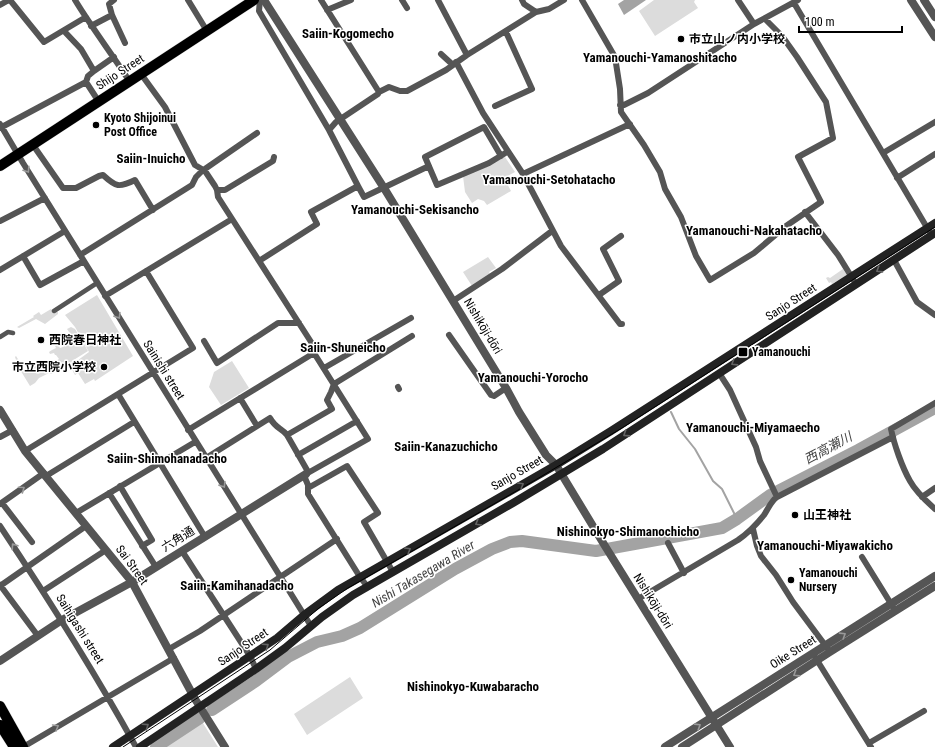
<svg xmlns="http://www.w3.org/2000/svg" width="935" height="747" viewBox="0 0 935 747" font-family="'Roboto Condensed','Noto Sans JP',sans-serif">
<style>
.green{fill:#dcdcdc}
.water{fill:#a3a3a3}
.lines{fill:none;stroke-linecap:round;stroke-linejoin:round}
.stream{stroke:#a3a3a3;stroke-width:2}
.river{stroke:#a3a3a3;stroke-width:12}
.primary-casing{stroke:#dbdbdb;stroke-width:11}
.pedestrian{stroke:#555;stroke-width:4.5}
.minor{stroke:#555;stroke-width:6}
.tertiary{stroke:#555;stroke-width:8}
.secondary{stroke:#222;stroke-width:8}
.primary{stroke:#000;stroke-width:10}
.tram{stroke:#000;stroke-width:1}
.oneway{stroke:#999}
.oneway2{stroke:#646464}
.poi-dot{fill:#000;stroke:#fff;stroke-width:1.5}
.labels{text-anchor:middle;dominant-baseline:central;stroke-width:3;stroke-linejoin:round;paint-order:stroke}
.poi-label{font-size:12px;font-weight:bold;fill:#000;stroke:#fff;text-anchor:start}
.street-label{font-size:12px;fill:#000;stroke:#fff}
.neighbourhood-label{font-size:13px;font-weight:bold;fill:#000;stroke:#fff}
.water-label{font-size:13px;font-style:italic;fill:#444;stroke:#fff}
</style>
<rect width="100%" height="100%" fill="#fff"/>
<path class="green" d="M654 0H695L694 2 698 8 655 36 639 11Z
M505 157 515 172 504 178 511 191 487 205 484 201 478 199 472 203 465 192 463 176Z
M488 257 496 268 489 272 490 274 472 286 463 272Z
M843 269 847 275 832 284 831 282 829 283 826 278 828 277 830 278Z
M97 295 133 356 95 381 94 379 85 384 78 373 75 375 70 366 89 352 75 327 65 315Z
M51 309 53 312H58V314L45 324 36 319 19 328 17 327 34 317 33 316 39 312 41 315Z
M71 327 75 329 88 351 72 361 71 364 61 366 56 370 57 371 51 374 49 373 39 378 35 383 30 386 19 368 15 357 16 356 26 372 36 366 40 368 43 365 45 368 59 359 56 355H55L54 353 50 354 49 352 52 350 53 352 52 350 56 348 55 346 58 345 60 348 63 347 66 344V338L68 337 70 339 72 338 73 334 71 335 67 329Z
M232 361 249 388 221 405 209 387 214 372Z
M350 677 363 698 307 735 294 714Z
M197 720H201L218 747H159L158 745Z"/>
<path class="water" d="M624 0H646L624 15 618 4Z"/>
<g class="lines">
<path class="stream" d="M671 412 679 429 695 449 713 481 722 489 737 519"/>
<path class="river" d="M212 710 256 681 288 657 317 642 342 636 360 628 455 569 492 549 510 542 522 541 596 551 722 528 737 519 770 495 858 450 935 408
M156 747 200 718"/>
<g class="primary-casing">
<path id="primary" d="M0 166 254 0
M0 706 23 747
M0 725 14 747"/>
</g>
<path class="pedestrian" d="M54 311 97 283
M0 337 8 332 13 333"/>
<path class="minor" d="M10 0 44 42 86 17
M75 0C92 28 112 54 130 82
M188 0 207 31
M321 0 379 92
M402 0 407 8
M438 0 467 55
M522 0 524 4 536 12
M582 0 615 57 620 89 621 112 644 145 660 172 665 189 681 217 696 256 710 280 754 253 786 226 821 202 798 157 833 138 826 102 797 57 782 36 765 19
M738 0 754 24
M794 3 929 231
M0 5 9 0
M327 10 351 0
M112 15 125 43
M91 26 112 15 109 4 114 0
M64 31 81 49 94 71
M441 54 453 65
M456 62 483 113 523 174 561 246 620 324H622
M141 74 165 107 195 165 205 171 215 186 217 190 218 197 313 345 314 353 368 439 306 474
M99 102 86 82 88 76 94 71 114 57
M620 105H624L648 93 754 24 798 0
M495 106 532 89 506 32
M0 124 23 163 311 626
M0 128 86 82
M329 130 336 122 378 94 379 92 389 87 400 91H407L446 70 467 55 536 12 549 9 564 0
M33 145 63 188H76L99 176 103 175C116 187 119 188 135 180L153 210
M883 153 935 122
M501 156 484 127 425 157 437 185 489 163 507 152
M523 174 630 124
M897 178 935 154
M358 186 364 197 429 166
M217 190H225L273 161 274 157
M805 212 838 255 856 284
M0 221 45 198
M80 255 192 185 196 177 202 171 257 133
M23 256 40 285 84 261
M894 260 917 302 935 315
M259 261 317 224 311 212 358 186 329 130 259 11 260 0
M0 270 65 231
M599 295 619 281 603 249 621 236
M105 296 232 219
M453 301 502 269 552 231
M449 335 491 395 494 396 506 388
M204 341 217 363 278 323H299
M324 368 411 318
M719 373 730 390 756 447 760 461 777 497
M398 387 399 389
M118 394 205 537
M240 398 257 426
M935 403 891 429C894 444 902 467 910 481 916 492 926 501 935 509
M188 430 314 353
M287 435 332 409 327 400 331 392 334 384 412 336
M0 437 13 430
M25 451 193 348 146 271
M298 455 357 421
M206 458 270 418C276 429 282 428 287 435L307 470 305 478 308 485V494L360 577 367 586
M46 476 134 422
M120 486 152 540 142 546
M308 488 347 466 378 513 364 522 393 572
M109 493 156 567
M922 497 935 488
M2 503 32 542
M0 504 44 473
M76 513 195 442
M0 526C48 598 94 671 136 747
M753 529 757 546 761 556 776 575 793 602 828 649
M668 543 684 573
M182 551 250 656 256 669
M862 557 893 607
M0 585 38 636
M0 586 86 526
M43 591 106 550
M638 599 738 540C748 533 756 525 764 515 768 509 771 501 777 497L893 437
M169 649 200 631 337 539
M815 657 871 747
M869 743 924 711
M23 747 174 658"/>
<path class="tertiary" d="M264 0 384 188 506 388 519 412 546 455 556 465 605 546 730 747
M911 0 935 37
M924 0 935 17
M0 410 25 451 132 582 195 699 225 747
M0 661 62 620 132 582 306 474
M665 747 935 576
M682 747 830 652 935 586"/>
<path class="secondary" d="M113 747 277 638 304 615 338 590 556 465 611 431 935 223
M140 747 256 669 285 648 322 617 353 595 513 503 603 449 935 233"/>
<use href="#primary" class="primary"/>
<path class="tram" d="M123 747 270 650 319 608 348 588 532 482 622 428 935 227"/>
</g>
<defs><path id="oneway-chevron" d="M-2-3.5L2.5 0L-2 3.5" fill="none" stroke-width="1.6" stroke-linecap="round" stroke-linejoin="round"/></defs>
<g class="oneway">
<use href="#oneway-chevron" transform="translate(27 170) rotate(57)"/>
<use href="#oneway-chevron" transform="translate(118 316) rotate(58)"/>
<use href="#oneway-chevron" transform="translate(223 485) rotate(58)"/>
<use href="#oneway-chevron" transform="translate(22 489) rotate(-35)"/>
<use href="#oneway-chevron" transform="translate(14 546) rotate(-124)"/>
<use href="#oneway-chevron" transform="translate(843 635) rotate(-32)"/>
<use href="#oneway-chevron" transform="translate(796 674) rotate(148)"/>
<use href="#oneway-chevron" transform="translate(698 726) rotate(-32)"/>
<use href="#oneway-chevron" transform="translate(56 727) rotate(-30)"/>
</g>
<g class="oneway2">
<use href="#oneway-chevron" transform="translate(879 270) rotate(148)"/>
<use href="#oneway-chevron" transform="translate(734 363) rotate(148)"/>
<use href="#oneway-chevron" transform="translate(626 434) rotate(147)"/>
<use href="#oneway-chevron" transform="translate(521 485) rotate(-30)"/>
<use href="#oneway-chevron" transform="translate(478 523) rotate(150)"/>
<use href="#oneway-chevron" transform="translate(408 550) rotate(-30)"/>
<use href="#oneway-chevron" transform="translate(266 646) rotate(-34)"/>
<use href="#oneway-chevron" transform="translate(146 726) rotate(-34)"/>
</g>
<g class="poi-dot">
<circle cx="681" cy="39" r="4"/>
<circle cx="96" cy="125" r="4"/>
<circle cx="41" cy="340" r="4"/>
<rect x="738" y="347" width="10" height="10" rx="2"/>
<circle cx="104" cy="367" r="4"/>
<circle cx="795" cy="515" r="4"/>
<circle cx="791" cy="580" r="4"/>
</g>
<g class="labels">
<g class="poi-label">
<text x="689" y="39">市立山ノ内小学校</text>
<text x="104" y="118">Kyoto Shijoinui<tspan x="104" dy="14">Post Office</tspan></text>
<text x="49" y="340">西院春日神社</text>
<text x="752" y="352">Yamanouchi</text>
<text x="96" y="367" text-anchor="end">市立西院小学校</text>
<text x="803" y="515">山王神社</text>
<text x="799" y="573">Yamanouchi<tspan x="799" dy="14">Nursery</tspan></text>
</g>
<g class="street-label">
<text transform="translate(120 72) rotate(-33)">Shijo Street</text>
<text transform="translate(791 302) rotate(-33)">Sanjo Street</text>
<text transform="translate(483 326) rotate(59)">Nishikōji-dōri</text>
<text transform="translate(164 370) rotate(58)">Sainishi street</text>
<text transform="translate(517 473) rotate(-30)">Sanjo Street</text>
<text transform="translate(178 539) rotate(-32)">六角通</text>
<text transform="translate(132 565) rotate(54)">Sai Street</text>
<text transform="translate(653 601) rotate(58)">Nishikōji-dōri</text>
<text transform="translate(80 629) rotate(58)">Saihigashi street</text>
<text transform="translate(243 647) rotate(-34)">Sanjo Street</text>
<text transform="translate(793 652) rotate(-32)">Oike Street</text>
</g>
<g class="neighbourhood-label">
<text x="348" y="33">Saiin-Kogomecho</text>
<text x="660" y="57">Yamanouchi-Yamanoshitacho</text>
<text x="151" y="158">Saiin-Inuicho</text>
<text x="549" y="179">Yamanouchi-Setohatacho</text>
<text x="415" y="209">Yamanouchi-Sekisancho</text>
<text x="754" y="230">Yamanouchi-Nakahatacho</text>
<text x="343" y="347">Saiin-Shuneicho</text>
<text x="533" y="377">Yamanouchi-Yorocho</text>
<text x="753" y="427">Yamanouchi-Miyamaecho</text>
<text x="446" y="446">Saiin-Kanazuchicho</text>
<text x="167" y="458">Saiin-Shimohanadacho</text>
<text x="628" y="531">Nishinokyo-Shimanochicho</text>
<text x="825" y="545">Yamanouchi-Miyawakicho</text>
<text x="237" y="585">Saiin-Kamihanadacho</text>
<text x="473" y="686">Nishinokyo-Kuwabaracho</text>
</g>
<g class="water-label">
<text transform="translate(828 448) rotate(-28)">西高瀬川</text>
<text transform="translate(423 574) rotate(-31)">Nishi Takasegawa River</text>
</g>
</g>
<path d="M799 26v6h103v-6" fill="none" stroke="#000000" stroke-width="2"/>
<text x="805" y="26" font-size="12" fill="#000000" stroke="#ffffff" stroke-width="3" paint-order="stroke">100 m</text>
</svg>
